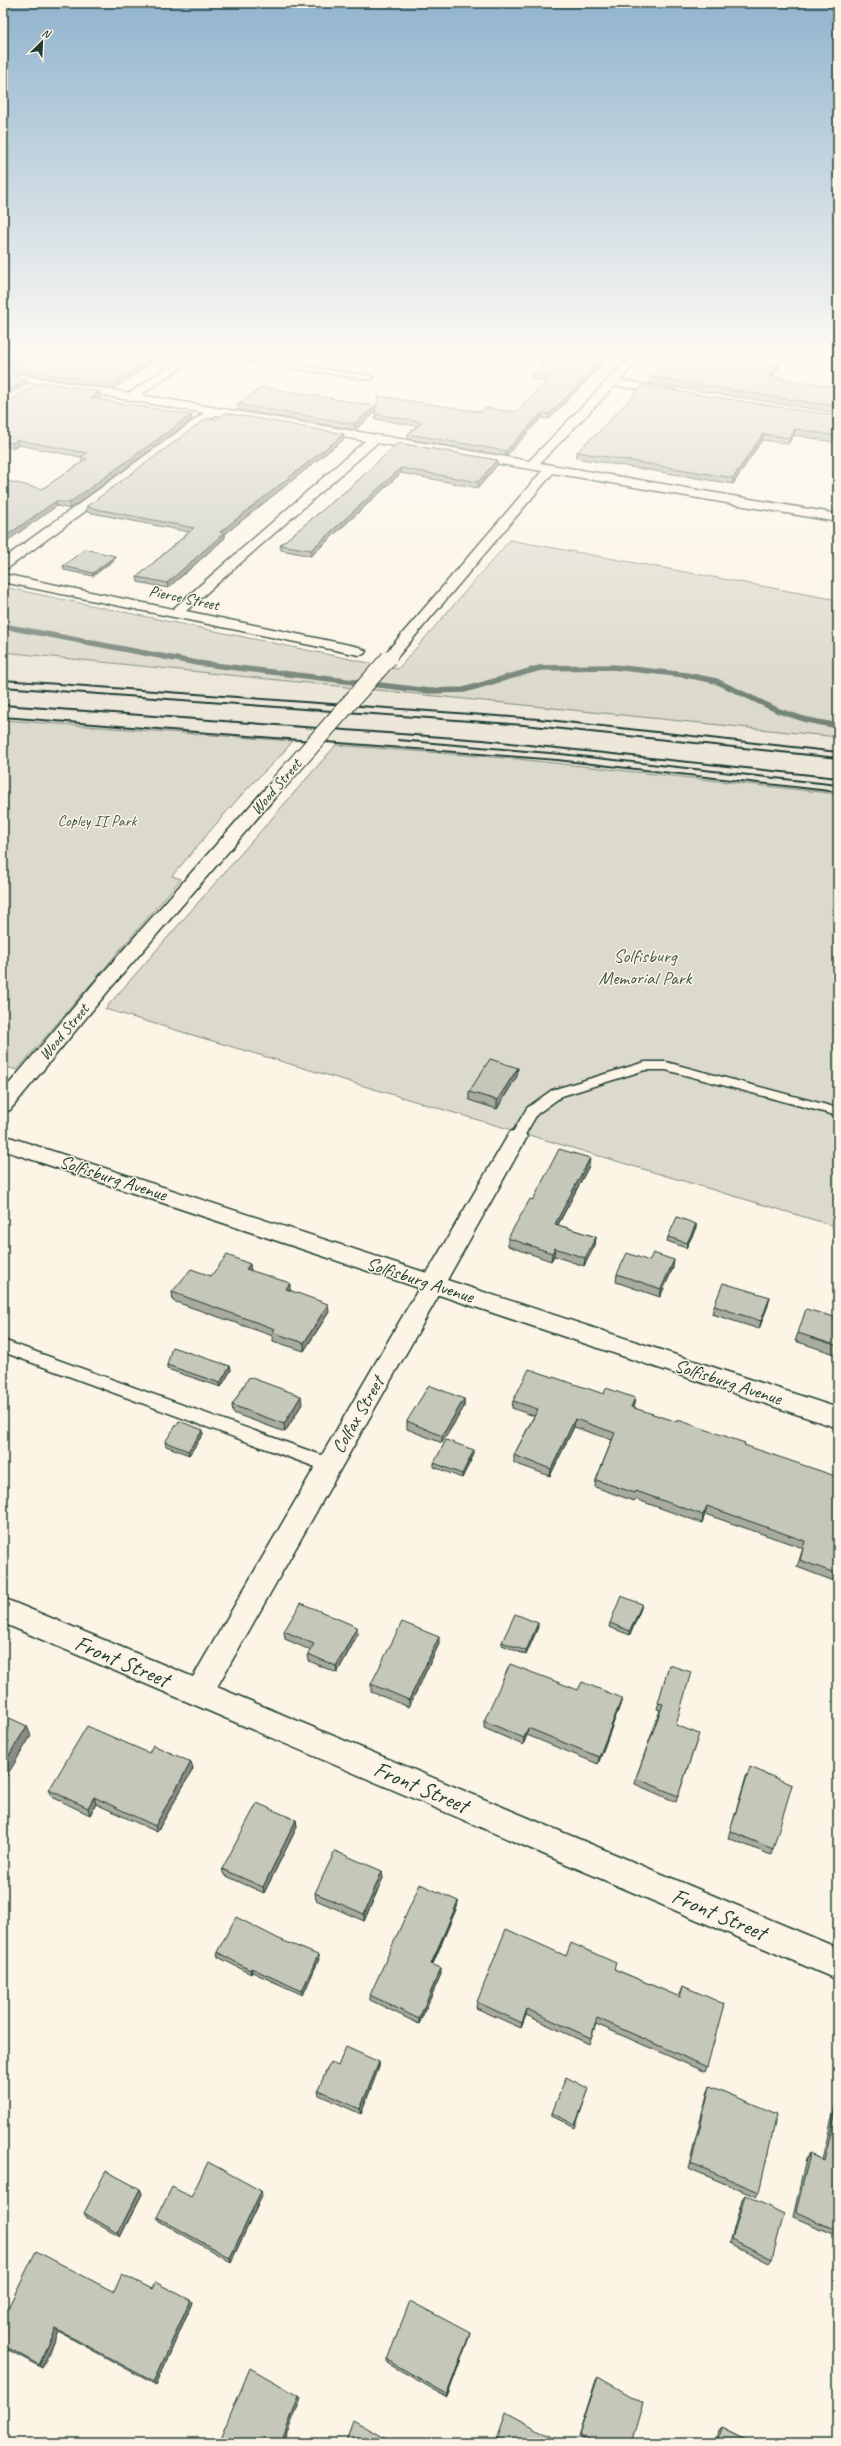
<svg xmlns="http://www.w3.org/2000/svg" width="841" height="2446" viewBox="0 0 841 2446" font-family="Caveat,sans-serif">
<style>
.built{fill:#ece7d8}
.green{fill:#dcdacc;stroke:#7e8c80}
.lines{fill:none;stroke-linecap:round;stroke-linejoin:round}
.stream{stroke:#758479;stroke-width:5.5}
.lane-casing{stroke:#1f3d34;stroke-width:3}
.street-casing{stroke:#1f3d34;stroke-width:3}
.lane{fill:#fcf5e5;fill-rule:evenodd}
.street{fill:#fcf5e5;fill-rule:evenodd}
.rail{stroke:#1f3d34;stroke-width:2}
.street-bridge-casing{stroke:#1f3d34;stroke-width:18;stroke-linecap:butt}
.street-bridge{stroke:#fcf5e5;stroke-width:16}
.wall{fill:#a9ab9f;stroke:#1f3d34}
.shaded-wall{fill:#8a8b82;stroke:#1f3d34}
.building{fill:#c5c7b9;stroke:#1f3d34}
.labels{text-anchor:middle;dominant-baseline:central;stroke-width:3;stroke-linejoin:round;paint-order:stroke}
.far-street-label{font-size:16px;fill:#1f3d34;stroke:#fcf5e5}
.far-park-label{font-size:16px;fill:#455c52;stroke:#fcf5e5}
.park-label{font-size:19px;fill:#455c52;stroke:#fcf5e5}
.street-label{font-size:19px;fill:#1f3d34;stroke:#fcf5e5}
.near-street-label{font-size:23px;fill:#1f3d34;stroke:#fcf5e5}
</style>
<rect width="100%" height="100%" fill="#fcf5e5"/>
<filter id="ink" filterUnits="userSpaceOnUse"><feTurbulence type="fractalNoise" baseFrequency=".025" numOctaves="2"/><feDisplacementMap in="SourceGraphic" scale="8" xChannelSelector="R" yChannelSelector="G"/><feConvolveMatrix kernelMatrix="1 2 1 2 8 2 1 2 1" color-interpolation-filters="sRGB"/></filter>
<g filter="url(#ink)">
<path class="built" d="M3 652 838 737V794L517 759 3 720Z"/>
<path class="green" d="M510 540 838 600V737L3 652V587L398 669Z
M3 720 293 741C279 759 262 773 246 790 221 817 197 847 172 876L181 879 17 1070 3 1066Z
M336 745 517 759 838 794V1227L105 1009Z"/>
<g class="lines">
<path class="stream" d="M3 626 197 663 429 691 464 690 540 668 613 667 686 675 716 681 779 711 807 720 838 726"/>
<g class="lane-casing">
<path id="lane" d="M196 350 370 376 374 378 370 380 199 353Z
M645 1062H666L838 1108V1116L666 1070H645L562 1096 537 1114 522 1140H512L510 1137 527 1108 552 1090Z
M3 1340 335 1460 337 1465 335 1470 329 1472 3 1352Z"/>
</g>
<g class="street-casing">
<path id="street" d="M194 350H206L141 395 529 461 637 350H648L620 380 675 390V394L615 386 540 463 838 514V522L553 473 394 661 389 662 382 658 384 655 542 471 377 443 186 611 359 647 366 651 364 654 359 655 3 582V574L173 609 365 441 216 415 8 568 3 569V559L204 413 3 378V372L129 393Z
M278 779 284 781 286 784 284 787 109 990 10 1110 3 1112V1091L95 982 272 781Z
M517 1130 524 1132 527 1137 447 1280 838 1408V1428L439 1295 217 1687 838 1948V1980L3 1623V1598L193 1677 419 1288 3 1150V1135L427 1273 510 1132Z"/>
</g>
<use href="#lane" class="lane"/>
<use href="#street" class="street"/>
<path class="rail" d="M3 680 539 719 838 752
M3 687 524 725 838 758
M3 705 483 740 838 778
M3 717 557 760 838 792
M398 740 561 754 838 785"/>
<g class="street-bridge-casing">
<path id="street-bridge" d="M278 784 389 658"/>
</g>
<use href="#street-bridge" class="street-bridge"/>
</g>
<path class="wall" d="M3 350H175L164 358 159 357 113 389 12 372 11 368 17 365 3 362Z
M252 350H289L282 355Z
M297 350H315L311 352Z
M554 350H617L549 419 541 418 506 456 408 439V434L417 426 375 419 376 412 355 430 238 410V404L376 409 515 412 546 382 531 380V375L541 365V361Z
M778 370 772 376 788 380 838 387V413L649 383 650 377Z
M100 392 101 397 97 399 192 420 70 509 57 506 42 489 82 462 81 457 18 445 13 448 3 446V404Z
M838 416V443L794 435 788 444 762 440 733 484 576 458 577 452 596 435Z
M216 420 344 439 225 534V538L168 588 138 582 137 577 189 532 87 512 86 507Z
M398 443 497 460V465L478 488 401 473 311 556 281 550 280 545 353 485Z
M115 559 93 576 64 570 63 566Z
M517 1076 497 1109 469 1100V1092Z
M589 1166 558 1225 596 1237 595 1245 584 1266 554 1256 551 1261 508 1246V1238L533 1200Z
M696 1224V1228L686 1248 667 1241 668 1237Z
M649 1261 673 1268 660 1297 616 1282 617 1274Z
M251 1271 290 1290 329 1312 304 1351 273 1341V1336L173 1301 172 1292 211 1276Z
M770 1297 768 1305 759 1329 712 1314 714 1306Z
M838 1318V1355L795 1341 798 1333Z
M167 1365 230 1366 231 1370 221 1387 167 1369Z
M464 1399V1407L442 1443 407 1429V1421Z
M513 1401 634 1405 633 1408 745 1445 838 1571 834 1581 797 1567 803 1548 705 1514 702 1523 635 1499 634 1501 595 1487 596 1480 612 1440 574 1427 550 1476 514 1463V1455L534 1416 512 1408Z
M302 1404 285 1432 233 1413 232 1405Z
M203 1434 189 1455 166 1446 165 1442Z
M474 1454 462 1478 434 1467V1463Z
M641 1608 630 1635 609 1627 610 1623Z
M538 1627 526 1655 502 1645V1642Z
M284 1631 358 1634 337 1673 309 1661 308 1654 310 1650 285 1639Z
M439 1644 409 1707 371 1692V1684Z
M669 1665 676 1725 697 1740 676 1802 635 1784 636 1778 660 1710 657 1709Z
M578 1690 622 1698 620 1705 598 1764 527 1735 523 1745 484 1728V1721Z
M191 1762 193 1769 157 1832 96 1804 90 1815 52 1797 49 1790Z
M747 1774 773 1849 771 1855 728 1838Z
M296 1820 297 1827 264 1893 224 1875 222 1869Z
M383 1878 364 1921 316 1900 315 1893Z
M458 1901 457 1907 433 1964 441 1974 419 2024 370 2000V1995Z
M217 1952 319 1959 303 1995 252 1972 251 1974 218 1957Z
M566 1956 614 1969 679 1997 683 1986 707 2067 705 2072 596 2024 589 2044 526 2015 521 2028 476 2008 477 2002Z
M379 2062V2067L361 2114 319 2095 318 2090 338 2066Z
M710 2086 759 2192 756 2197 688 2168 708 2091Z
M588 2091 575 2128 552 2116V2113Z
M838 2093V2233L836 2235 793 2217 806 2159 810 2154 822 2160Z
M140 2189 142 2194 120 2237 87 2218 84 2213Z
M261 2191 262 2196 231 2262 159 2221 157 2217 191 2197Z
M745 2195 772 2259 769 2263 730 2243 742 2199Z
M152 2289 192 2303 156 2385 59 2332 42 2368 3 2347V2318L114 2292Z
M469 2337 447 2397 387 2363V2360Z
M598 2377 631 2443H589L578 2436 596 2380Z
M721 2428 751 2443H715L718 2431Z"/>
<path class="shaded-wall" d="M168 350H175L164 358 163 354Z
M282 350H289L282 355Z
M613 350H617L549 419V414Z
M159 353V357L113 389 112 384Z
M779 364 778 370 768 382 769 376Z
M26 379 27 384 3 398V393Z
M100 392 101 397 91 403 90 398Z
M376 406V412L355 430 354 424Z
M542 413 541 418 506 456V451Z
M191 415 192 420 70 509 69 503Z
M795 429 794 435 788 444 790 438Z
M344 434V439L225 534V538L168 588 167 583 220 532Z
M763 434 762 440 733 484V478Z
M17 440 18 445 13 448 12 443Z
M497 460V465L478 488V482Z
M401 468V473L311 556V550Z
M56 501 57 506 3 544V538Z
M115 556V559L93 576V573Z
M518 1068 517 1076 497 1109V1100Z
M590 1158 589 1166 554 1232 555 1224Z
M696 1224V1228L686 1248 687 1243Z
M596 1237 595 1245 584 1266 585 1258Z
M555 1248 554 1256 551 1261 552 1253Z
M674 1260 673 1268 660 1297 661 1289Z
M250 1264 251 1272 246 1269Z
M290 1283V1291L286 1289Z
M770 1297 768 1305 759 1329 761 1321Z
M328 1304 329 1312 304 1351V1343Z
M230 1366 231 1370 221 1387 220 1383Z
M301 1396 302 1404 285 1432 284 1424Z
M635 1398 634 1405 630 1415 631 1407Z
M464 1399V1407L442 1443V1436Z
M575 1419 574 1427 550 1476 551 1469Z
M203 1430V1434L189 1455 188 1451Z
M474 1450V1454L462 1478V1474Z
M707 1506 705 1514 702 1523 703 1515Z
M642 1604 641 1608 630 1635V1631Z
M538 1623V1627L526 1655V1651Z
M357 1627 358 1634 337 1673 336 1666Z
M439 1637V1644L409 1707V1700Z
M622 1698 620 1705 598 1764 599 1757Z
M27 1726 31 1736 3 1782V1765Z
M528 1728 527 1735 523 1745 524 1738Z
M191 1762 193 1769 157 1832 155 1826Z
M94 1797 96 1804 90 1815 88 1808Z
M296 1820 297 1827 264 1893 263 1887Z
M382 1871 383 1878 364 1921V1914Z
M458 1901 457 1907 430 1969 431 1964Z
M318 1955 319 1959 303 1995 302 1991Z
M251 1968 252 1972 251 1974 250 1970Z
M441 1968V1974L419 2024V2019Z
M527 2009 526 2015 521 2028 522 2023Z
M379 2062V2067L361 2114 360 2109Z
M140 2189 142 2194 120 2237 118 2233Z
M261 2191 262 2196 231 2262 230 2258Z
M190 2300 192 2303 156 2385 154 2382Z
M56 2329 59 2332 42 2368 39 2365Z
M470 2333 469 2337 447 2397V2394Z
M299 2396 301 2399 283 2443H281Z"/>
<path class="building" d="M3 350H168L163 354 159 353 112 384 11 368 22 362 3 358Z
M554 350H613L549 414 542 413 506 451 408 434 422 422 375 414 378 396 481 412 485 408 515 412 550 378 531 375 545 361H541Z
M673 350H691L779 364 769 376 788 380 838 387V407L650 377Z
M3 374 26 379 3 393Z
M42 382 100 392 90 398 191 415 69 503 56 501 3 538V480L42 489 87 459 81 457 87 453 17 440 12 443 3 441V404Z
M642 386 838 416V436L795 429 790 438 763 434 733 478 577 452 594 435H596Z
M263 387 376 406 354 424 238 404Z
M226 413 344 434 220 532 224 533 167 583 137 577 194 528 86 507 207 418 216 420Z
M398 443 497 460 478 482 401 468 311 550 280 545 353 485Z
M85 549 115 556 93 573 63 566Z
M490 1059 518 1068 497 1100 469 1092Z
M559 1149 590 1158 555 1224 596 1237 585 1258 555 1248 552 1253 508 1238 530 1199 533 1200Z
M677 1217 696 1224 687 1243 668 1237Z
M627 1253 649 1261 653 1253 674 1260 661 1289 617 1274Z
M227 1255 250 1264 246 1269 290 1283 286 1289 328 1304 304 1343 272 1332 275 1329 172 1292 191 1269 211 1276Z
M723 1283 770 1297 761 1321 714 1306Z
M806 1309 838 1318V1346L798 1333Z
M172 1347 230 1366 220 1383 167 1365Z
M529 1369 604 1394 606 1388 635 1398 631 1407 678 1422V1420L745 1443 744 1445 838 1477V1571L837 1574 800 1560 805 1541 707 1506 703 1515 636 1491 635 1493 596 1480 615 1433 575 1419 551 1469 514 1455 538 1409 513 1401Z
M249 1377 301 1396 284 1424 232 1405Z
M429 1385 464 1399 442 1436 407 1421Z
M179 1421 203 1430 188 1451 165 1442Z
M446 1440 474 1450 462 1474 434 1463Z
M621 1596 642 1604 630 1631 610 1623Z
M301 1603 357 1627 336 1666 308 1654 314 1644 284 1631Z
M515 1614 538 1623 526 1651 502 1642Z
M402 1622 439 1637 409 1700 371 1684Z
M510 1664 578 1690 582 1682 622 1698 599 1757 528 1728 524 1738 484 1721Z
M669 1665 691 1672 676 1725 699 1734 678 1796 636 1778 663 1704 658 1703Z
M3 1715 27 1726 3 1765Z
M87 1726 149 1753 153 1745 191 1762 155 1826 94 1797 88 1808 49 1790Z
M750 1767 792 1785 773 1849 730 1831Z
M257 1803 296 1820 263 1887 222 1869Z
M335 1851 382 1871 364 1914 315 1893Z
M420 1884 458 1901 431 1964 441 1968 419 2019 370 1995Z
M236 1917 279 1939 318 1955 302 1991 251 1968 250 1970 217 1952Z
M506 1929 566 1956 571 1943 616 1963 614 1969 680 1997 683 1986 724 2004 707 2067 597 2018 591 2038 527 2009 522 2023 477 2002Z
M346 2047 379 2062 360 2109 318 2090 330 2062 338 2066Z
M566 2077 589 2089 575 2125 552 2113Z
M710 2086 777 2114 759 2192 691 2163Z
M838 2103V2231L796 2212 810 2154 824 2161Z
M208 2162 261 2191 230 2258 157 2217 172 2187 191 2197Z
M106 2171 140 2189 118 2233 84 2213Z
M745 2195 784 2214 772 2259 732 2239Z
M36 2251 114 2292 122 2274 152 2289 155 2282 190 2300 154 2382 56 2329 39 2365 3 2345V2318Z
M410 2301 470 2333 447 2394 387 2360Z
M250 2368 299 2396 281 2443H219Z
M598 2377 643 2403 631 2443H595L579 2434Z
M506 2412 555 2439 554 2443H496Z
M353 2420 394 2443H346Z
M721 2428 751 2443H717Z"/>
</g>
<linearGradient id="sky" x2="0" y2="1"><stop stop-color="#91b4ce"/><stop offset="0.51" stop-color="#fefaf3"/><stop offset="1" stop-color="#fefaf3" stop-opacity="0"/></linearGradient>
<rect width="841" height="692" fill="url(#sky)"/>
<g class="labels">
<g class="far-street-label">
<text transform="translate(184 598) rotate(12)">Pierce Street</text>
<text transform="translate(276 787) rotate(-49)">Wood Street</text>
<text transform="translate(64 1032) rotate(-50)">Wood Street</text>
</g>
<g class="far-park-label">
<text x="97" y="821">Copley II Park</text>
</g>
<g class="park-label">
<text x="645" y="956">Solfisburg<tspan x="645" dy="22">Memorial Park</tspan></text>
</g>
<g class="street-label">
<text transform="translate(113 1178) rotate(18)">Solfisburg Avenue</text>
<text transform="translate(420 1280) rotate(18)">Solfisburg Avenue</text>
<text transform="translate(728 1382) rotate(18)">Solfisburg Avenue</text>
<text transform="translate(358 1415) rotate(-60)">Colfax Street</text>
</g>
<g class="near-street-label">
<text transform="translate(122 1661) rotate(23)">Front Street</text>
<text transform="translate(421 1787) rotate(23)">Front Street</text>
<text transform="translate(719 1914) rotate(23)">Front Street</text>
</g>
</g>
<rect width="841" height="2446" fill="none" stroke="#fcf5e5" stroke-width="16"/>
<rect x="8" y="8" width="825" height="2430" fill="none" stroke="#1f3d34" stroke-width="1.5" filter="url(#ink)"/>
<g transform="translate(42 42) rotate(24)" stroke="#fcf5e5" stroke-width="3" paint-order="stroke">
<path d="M0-3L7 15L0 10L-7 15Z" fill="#1f3d34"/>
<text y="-6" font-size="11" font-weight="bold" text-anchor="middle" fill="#1f3d34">N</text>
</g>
</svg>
